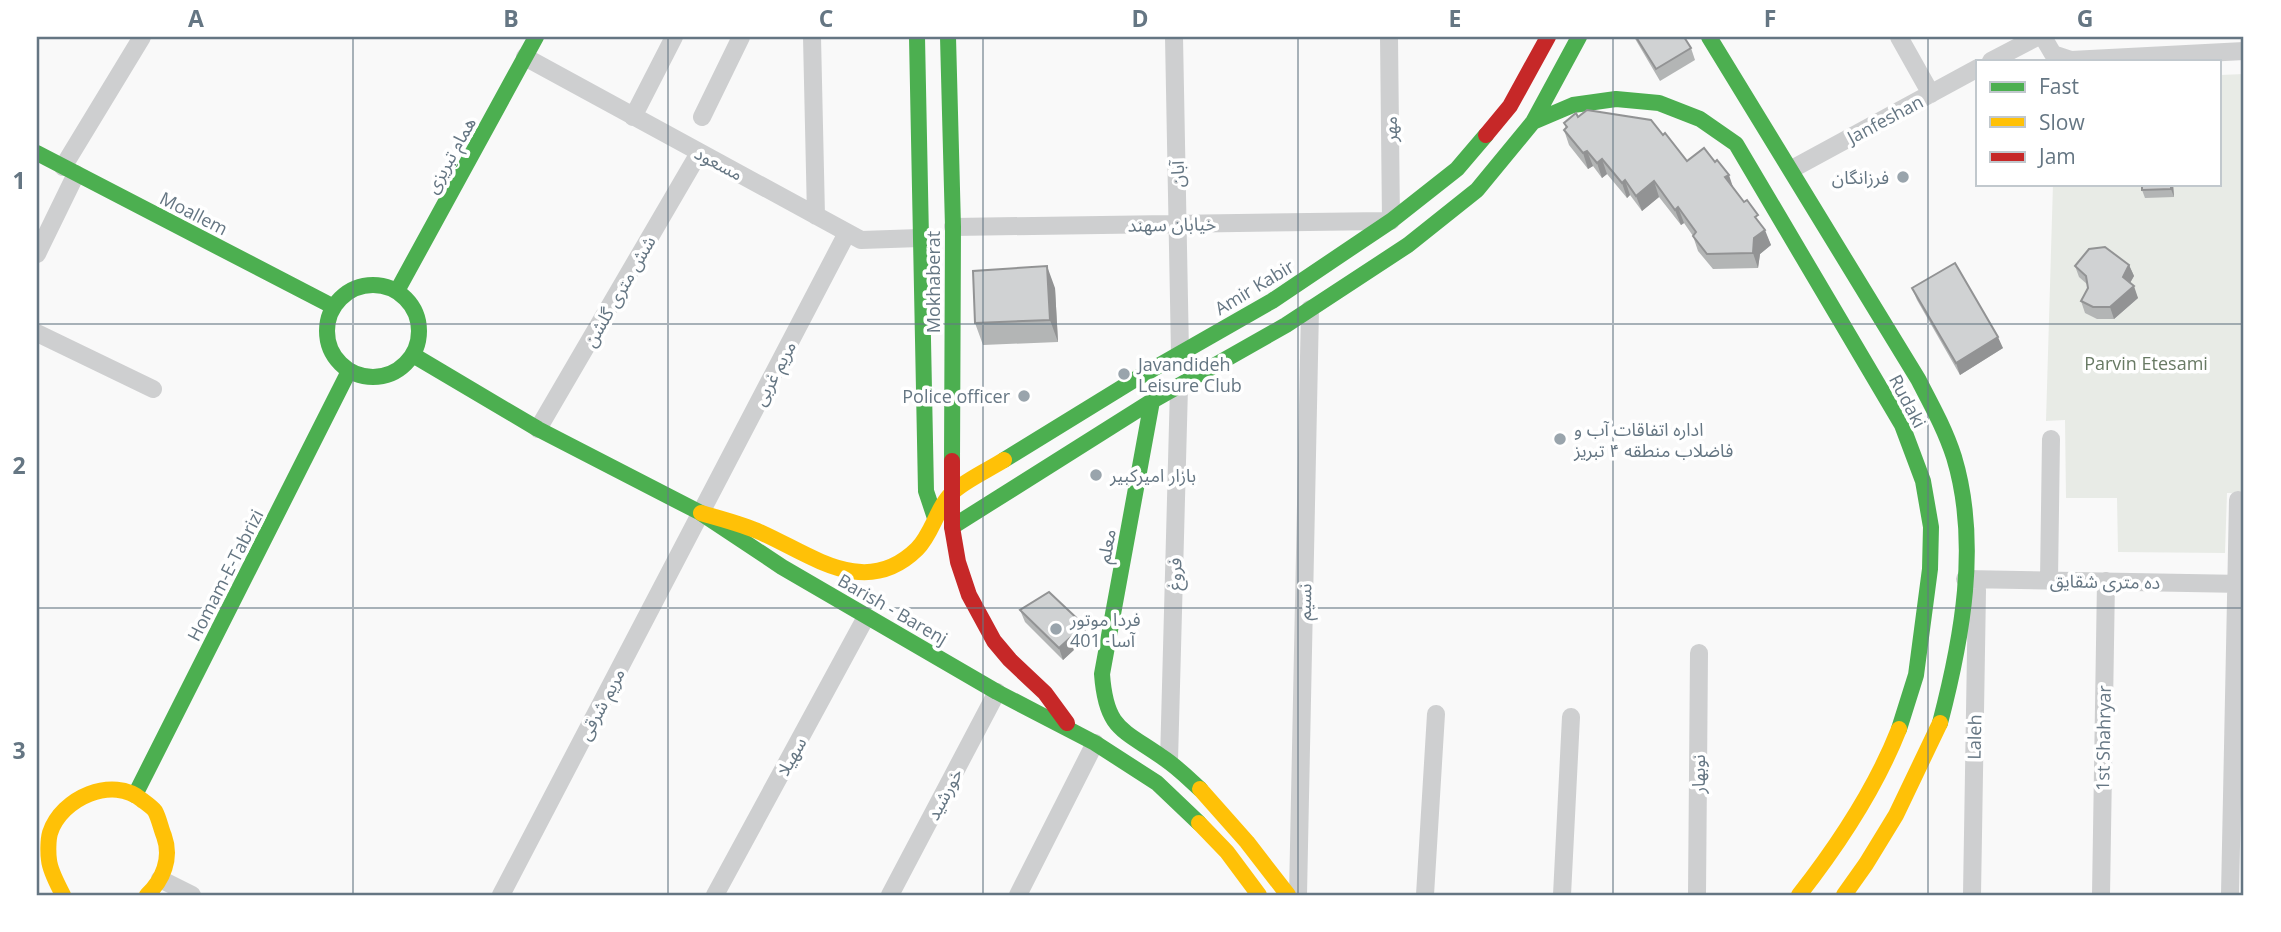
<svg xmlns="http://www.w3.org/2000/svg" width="2281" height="932" viewBox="0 0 2281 932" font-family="'Open Sans','Noto Sans Arabic',sans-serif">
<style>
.green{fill:#e8ebe6}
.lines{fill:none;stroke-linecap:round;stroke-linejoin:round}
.street{stroke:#cecfd0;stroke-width:18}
.fast{stroke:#4caf50;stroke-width:16}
.slow{stroke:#ffc107;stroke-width:16}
.jam{stroke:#c62828;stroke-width:16}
.wall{fill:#b3b5b5}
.shaded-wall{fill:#929394}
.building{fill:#d0d2d3;stroke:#929394;stroke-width:2}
.grid{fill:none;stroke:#657683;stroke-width:2;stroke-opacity:0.55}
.poi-dot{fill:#99a4ac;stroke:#fff;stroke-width:2.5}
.labels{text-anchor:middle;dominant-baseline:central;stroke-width:7;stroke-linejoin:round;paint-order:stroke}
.street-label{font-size:18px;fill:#657683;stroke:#fff}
.poi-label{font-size:18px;fill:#657683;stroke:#fff;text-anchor:start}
.park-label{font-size:18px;fill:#687a64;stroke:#fff}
.neatline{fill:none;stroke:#657683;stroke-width:2.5}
.grid-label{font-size:23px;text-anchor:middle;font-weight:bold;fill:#657683}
</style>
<rect width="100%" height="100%" fill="#f9f9f9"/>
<path class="green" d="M2244 74V493H2227L2225 553 2118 552 2117 498H2066L2065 420 2046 421 2053 184H2220V75Z"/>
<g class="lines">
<path class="street" d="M812 37 816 216
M1174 37 1180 353
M1389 37 1391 221
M1899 37 1931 94
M2043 37 2053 54 2071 60 2244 51
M525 57 861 240 920 238
M1991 61 2037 37
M633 117 674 37
M702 117 741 37
M63 167 142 37
M1792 169 1978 68
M953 227 1386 221
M37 254 76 174
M37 333 153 389
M538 429 699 153
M1965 579 2244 584
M2049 580 2051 439
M1169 761 1179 387
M160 879 192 895
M501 895 847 233
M715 895 866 617
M890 895 997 692
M1018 895 1095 743
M1298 895 1310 309
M1425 895 1436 714
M1562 895 1571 717
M1697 895 1699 653
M1972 895 1977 590
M2101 895 2106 581
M2230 895 2238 500"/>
<path class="fast" d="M917 37 926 491 935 518
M948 37 953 227 952 461
M1709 37 1918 379C1931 404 1945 429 1954 457 1980 543 1962 639 1940 723
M1533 122 1573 105 1616 99 1659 103 1700 119 1736 144 1902 425 1923 481 1931 527 1930 569 1916 675 1899 729
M37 153 334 307
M327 331a46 46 0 1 1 92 0a46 46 0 1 1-92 0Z
M397 291 536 37
M413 355 538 429 701 513 782 567 997 692 1095 743 1157 783 1199 823
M1152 401 1102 674C1106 729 1122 729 1162 757 1176 766 1188 778 1200 789
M1004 460 1139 377 1272 301 1391 221 1457 169 1486 135
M952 527 1152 401 1286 325 1408 245 1477 190 1533 122 1579 37
M135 795 349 371"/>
<path class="slow" d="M701 513C721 519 742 524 762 533 813 556 866 599 917 549 933 533 937 506 954 491 968 479 988 470 1004 460
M1200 789 1247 842 1288 895
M1199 823 1227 852 1259 895
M63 895C58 885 50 871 49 860 48 853 48 840 50 833 61 798 113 775 142 800 146 803 152 807 155 811 159 818 161 829 164 836 172 858 163 880 147 895
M1799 895C1839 844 1875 790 1899 729
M1844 895 1866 864 1896 815 1940 723"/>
<path class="jam" d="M1486 135 1510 106 1548 37
M952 461V527L958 562 969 595 994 641 1010 660 1045 693 1067 723"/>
</g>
<path class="wall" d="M1634 37H1684L1691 48 1695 60 1660 81Z
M1578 117 1663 135 1687 161 1733 188 1762 226 1771 245 1760 254 1758 268 1713 269 1698 251 1693 236 1684 223 1681 225 1659 197 1642 211 1630 195 1627 198 1607 174 1602 178 1593 166 1588 169 1569 145 1564 130 1566 128 1564 123Z
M2142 184H2173L2174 197 2145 198 2142 190Z
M2129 265 2134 276 2130 283 2138 298 2114 319H2097L2085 313 2081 301 2088 288V285L2079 277 2075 266Z
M1055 288 1058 342 983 345 975 323Z
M1912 288 2003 348 1960 375 1917 300Z
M1020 610 1088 637 1063 660 1025 622Z"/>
<path class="shaded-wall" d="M1587 151 1593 166 1588 169 1583 153Z
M1602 159 1607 174 1602 178 1597 163Z
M1729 175 1734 190 1725 177Z
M1625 180 1630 195 1627 198 1622 183Z
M1654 181 1659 197 1642 211 1636 196Z
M2171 184H2173L2174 197 2171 189Z
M1678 207 1684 223 1681 225 1675 210Z
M1765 230 1771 245 1760 254 1758 268 1753 253 1754 238Z
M2129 265 2134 276 2127 288 2123 277Z
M1047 266 1055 288 1058 342 1050 320Z
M2134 286 2138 298 2114 319 2110 307Z
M1998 337 2003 348 1960 375 1956 363Z
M1084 625 1088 637 1063 660 1059 648Z"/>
<path class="building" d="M1636 37H1684L1691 48 1656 69Z
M1587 110 1651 120 1663 135 1665 133 1687 161 1704 148 1715 162 1717 160 1729 175 1725 177 1744 202 1747 200 1758 215 1755 217 1765 230 1754 238 1753 253 1707 254 1693 236 1696 232 1678 207 1675 210 1654 181 1636 196 1625 180 1622 183 1602 159 1597 163 1587 151 1583 153 1564 130 1567 127 1564 123 1576 113 1578 117Z
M2142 184H2171V189L2142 190Z
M2105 247 2129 265 2123 277 2134 286 2110 307H2093L2081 301 2088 288 2086 276 2075 266 2089 249Z
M1955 263 1998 337 1956 363 1912 288Z
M1047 266 1050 320 975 323 973 271Z
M1049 592 1084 625 1059 648 1020 610Z"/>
<path class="grid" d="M353 37V895M668 37V895M983 37V895M1298 37V895M1613 37V895M1928 37V895M37 324H2244M37 608H2244"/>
<g class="poi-dot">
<circle cx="1903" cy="177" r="7"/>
<circle cx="1124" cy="374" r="7"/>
<circle cx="1024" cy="396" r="7"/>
<circle cx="1560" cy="439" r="7"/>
<circle cx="1096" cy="475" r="7"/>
<circle cx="1056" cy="629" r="7"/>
</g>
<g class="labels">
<g class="street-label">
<text transform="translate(1885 119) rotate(-28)">Janfeshan</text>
<text transform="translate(1390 129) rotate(-91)">مهر</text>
<text transform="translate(450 155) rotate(-61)">همام تبریزی</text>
<text transform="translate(719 163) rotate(28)">مسعود</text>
<text transform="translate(1177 174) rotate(-91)">آبان</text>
<text transform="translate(194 213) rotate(27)">Moallem</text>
<text transform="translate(1172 224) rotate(-1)">خیابان سهند</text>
<text transform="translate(933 282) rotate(-90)">Mokhaberat</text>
<text transform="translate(1254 287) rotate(-31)">Amir Kabir</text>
<text transform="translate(619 291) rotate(-60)">شش متری گلشن</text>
<text transform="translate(774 373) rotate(-62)">مریم غربی</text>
<text transform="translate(1908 401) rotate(62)">Rudaki</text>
<text transform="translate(1106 546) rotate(-79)">معلم</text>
<text transform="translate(1174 574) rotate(-88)">فروغ</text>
<text transform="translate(225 575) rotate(-63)">Homam-E-Tabrizi</text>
<text transform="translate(2105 581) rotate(1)">ده متری شقایق</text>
<text transform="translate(1304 602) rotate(-89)">نسیم</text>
<text transform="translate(893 609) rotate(30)">Barish - Barenj</text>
<text transform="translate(601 704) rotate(-62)">مریم شرقی</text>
<text transform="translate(1974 737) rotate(-89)">Laleh</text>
<text transform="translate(2103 738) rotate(-89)">1st Shahryar</text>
<text transform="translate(791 756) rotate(-61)">سهیلا</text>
<text transform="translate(1698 774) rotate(-90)">نوبهار</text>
<text transform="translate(944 794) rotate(-62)">خورشید</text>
</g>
<g class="poi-label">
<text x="1889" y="177" text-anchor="end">فرزانگان</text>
<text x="1138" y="364">Javandideh<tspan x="1138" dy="21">Leisure Club</tspan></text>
<text x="1010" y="396" text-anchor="end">Police officer</text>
<text x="1574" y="429">اداره اتفاقات آب و<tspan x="1574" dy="21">فاضلاب منطقه ۴ تبریز</tspan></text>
<text x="1110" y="475">بازار امیرکبیر</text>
<text x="1070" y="619">فردا موتور<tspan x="1070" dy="21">401 -آسا</tspan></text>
</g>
<g class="park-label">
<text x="2146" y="363">Parvin Etesami</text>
</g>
</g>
<rect width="2281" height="932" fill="none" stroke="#ffffff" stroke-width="77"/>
<rect x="1976" y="60" width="245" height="126" fill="#ffffff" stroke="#c1c8cd" stroke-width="2"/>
<rect x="1990" y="82" width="35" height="10" fill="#4caf50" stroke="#c1c8cd" stroke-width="2"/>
<text x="2039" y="94" font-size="21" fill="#657683">Fast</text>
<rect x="1990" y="117" width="35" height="10" fill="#ffc107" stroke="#c1c8cd" stroke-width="2"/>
<text x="2039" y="130" font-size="21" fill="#657683">Slow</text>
<rect x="1990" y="152" width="35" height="10" fill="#c62828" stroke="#c1c8cd" stroke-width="2"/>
<text x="2039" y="164" font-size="21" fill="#657683">Jam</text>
<rect x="38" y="38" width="2204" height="856" class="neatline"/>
<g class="grid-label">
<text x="196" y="27">A</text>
<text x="511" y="27">B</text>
<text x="826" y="27">C</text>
<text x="1140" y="27">D</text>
<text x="1455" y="27">E</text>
<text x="1770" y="27">F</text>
<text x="2085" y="27">G</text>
<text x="19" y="189">1</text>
<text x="19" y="474">2</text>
<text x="19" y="759">3</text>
</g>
</svg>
